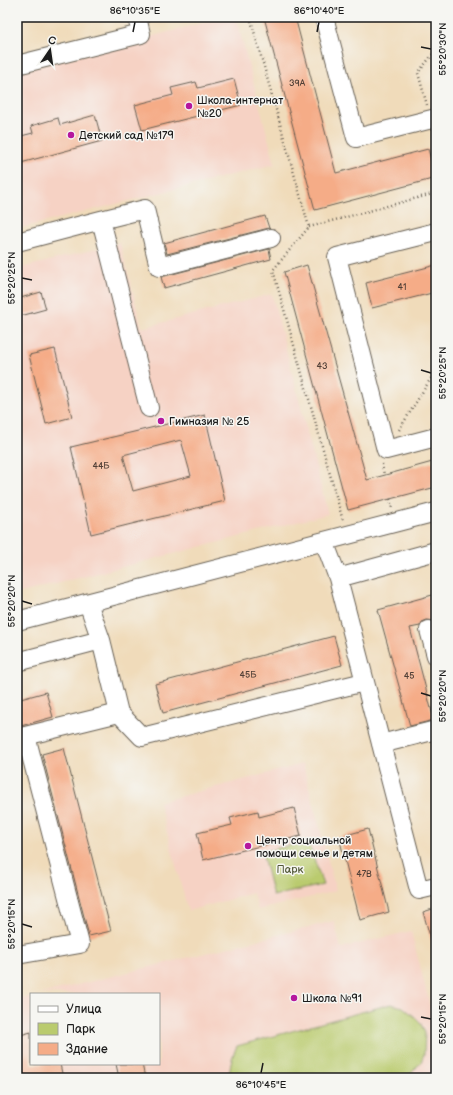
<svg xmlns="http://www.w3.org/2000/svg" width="453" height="1095" viewBox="0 0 453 1095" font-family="'Balsamiq Sans',sans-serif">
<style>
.built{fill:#f6d2c4}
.green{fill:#bacb6e;stroke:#6b7445}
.building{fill:#f5ac87;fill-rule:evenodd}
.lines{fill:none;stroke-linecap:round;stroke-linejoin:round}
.minor-casing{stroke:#665f53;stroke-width:20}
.path{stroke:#665f53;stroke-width:2.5;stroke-dasharray:1 3;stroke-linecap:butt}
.minor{stroke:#fff;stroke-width:18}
.ticks{fill:none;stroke:#1c1c1c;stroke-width:1.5}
.poi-dot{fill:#b5179e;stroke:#f6f6f2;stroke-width:1.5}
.labels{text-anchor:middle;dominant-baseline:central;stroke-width:3;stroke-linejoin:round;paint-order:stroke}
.number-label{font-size:9px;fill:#524037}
.poi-label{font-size:11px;fill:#1c1c1c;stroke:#f6f6f2;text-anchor:start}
.park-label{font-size:11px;fill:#535939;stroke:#f6f6f2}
.neatline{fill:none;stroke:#1c1c1c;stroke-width:1.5}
.ticks-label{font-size:10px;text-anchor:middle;fill:#1c1c1c}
</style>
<rect width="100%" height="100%" fill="#f6f6f2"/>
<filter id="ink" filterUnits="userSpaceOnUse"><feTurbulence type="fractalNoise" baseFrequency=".025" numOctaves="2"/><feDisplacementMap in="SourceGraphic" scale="8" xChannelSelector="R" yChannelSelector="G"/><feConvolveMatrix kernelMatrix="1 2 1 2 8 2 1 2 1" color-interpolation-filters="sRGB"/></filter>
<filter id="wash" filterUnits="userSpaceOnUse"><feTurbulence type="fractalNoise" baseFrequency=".012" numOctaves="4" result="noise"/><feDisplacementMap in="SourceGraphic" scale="16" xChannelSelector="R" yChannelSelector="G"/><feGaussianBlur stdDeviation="0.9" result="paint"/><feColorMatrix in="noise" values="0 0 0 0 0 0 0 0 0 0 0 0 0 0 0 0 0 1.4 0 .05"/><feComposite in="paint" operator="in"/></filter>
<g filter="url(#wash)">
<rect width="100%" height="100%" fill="#f0dbba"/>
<path class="built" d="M225 17H236L275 164 17 229V72Z
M120 243 142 328 272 294 328 514 17 594V269Z
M303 764 336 891 258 910 253 893 188 911 159 802Z
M334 921 341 948 411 931 436 1029V1078H17V1000L31 997V1064H159V994H41Z"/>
<path class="green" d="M308 841 323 885 273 896 262 852Z
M391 1004 403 1007 415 1017 420 1022 425 1033 424 1054 421 1062 408 1077 405 1078H230C229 1066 232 1057 237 1046Z"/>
<g id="blocks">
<path class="building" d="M264 17H295L336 173 428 149 436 178 315 210Z
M234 79 241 105 142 130 135 105 173 95 171 88 196 82 198 88Z
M95 115 102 141 17 164V137L33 133 31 126 58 118 60 125Z
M265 216 269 228 167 254 164 243Z
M269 249 271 259 164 288 161 277Z
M307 265 367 480 436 461V487L348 510 284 272Z
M436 265V292L372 308 366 283Z
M41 292 46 309 17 317V299Z
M55 349 72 417 46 424 29 355Z
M205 415 225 501 91 534 71 447ZM181 440 191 476 133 491 123 455Z
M436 594V621L427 620 422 622 420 626 410 628 434 720 410 726 378 610Z
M334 636 342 665 163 713 155 684Z
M46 692 53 717 17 727V700Z
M64 748 111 931 89 936 42 754Z
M294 808 301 836 203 860 197 833 232 825 230 818 258 811 259 817Z
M368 829 389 912 360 920 339 837Z
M436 908V946L433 947 423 912Z
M31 1032V1064H60L63 1078H17V1036Z
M116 1064H142L145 1078H119Z"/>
</g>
</g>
<g filter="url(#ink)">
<use href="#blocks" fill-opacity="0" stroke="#665f53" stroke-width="1"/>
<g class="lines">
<g class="minor-casing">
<path id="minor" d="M324 17 356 138 436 118
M17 65 141 34 137 17
M101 220 145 209 159 267 271 238
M436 232 337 257 386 450 436 437
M17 242 101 220 149 408
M324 541 338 578 419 890 436 886
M338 578 436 551
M88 603 101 640 119 713 142 737 364 682
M17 621 436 512
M429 630 436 656
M17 662 101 640
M17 738 119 713
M381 744 436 730
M17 955 80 944 26 736"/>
</g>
<path class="path" d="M250 17 309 227 273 270 343 521
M427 105 418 73 436 50
M309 227 436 193
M399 430 436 370
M382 464 384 475
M390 499 392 508"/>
<use href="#minor" class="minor"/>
</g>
</g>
<path class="ticks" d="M133 32 135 22M317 32 319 22M421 47 431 49M22 278 32 280M421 370 431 373M22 601 32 604M421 693 431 696M22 924 32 927M421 1017 431 1019M261 1073 263 1063"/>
<g class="poi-dot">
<circle cx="189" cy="106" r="4"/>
<circle cx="71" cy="135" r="4"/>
<circle cx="161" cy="421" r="4"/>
<circle cx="248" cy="846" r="4"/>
<circle cx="294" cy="998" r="4"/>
</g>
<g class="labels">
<g class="number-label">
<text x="297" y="83">39А</text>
<text x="402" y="287">41</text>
<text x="322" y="366">43</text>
<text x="101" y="466">44Б</text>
<text x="248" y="675">45Б</text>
<text x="409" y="676">45</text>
<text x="364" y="874">47В</text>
</g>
<g class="poi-label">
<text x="197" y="100">Школа-интернат<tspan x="197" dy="13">№20</tspan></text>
<text x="79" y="135">Детский сад №179</text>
<text x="169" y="421">Гимназия № 25</text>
<text x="256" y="840">Центр социальной<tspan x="256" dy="13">помощи семье и детям</tspan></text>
<text x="302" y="998">Школа №91</text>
</g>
<g class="park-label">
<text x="290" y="869">Парк</text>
</g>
</g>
<rect width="453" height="1095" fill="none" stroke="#f6f6f2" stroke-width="44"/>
<rect x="30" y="993" width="130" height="72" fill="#f6f6f2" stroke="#9f9f9c"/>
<rect x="38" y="1006" width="20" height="6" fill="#ffffff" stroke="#9f9f9c"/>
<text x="66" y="1013" font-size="12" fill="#1c1c1c">Улица</text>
<rect x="38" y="1023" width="20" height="12" fill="#bacb6e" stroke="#9f9f9c"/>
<text x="66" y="1033" font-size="12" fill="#1c1c1c">Парк</text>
<rect x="38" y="1043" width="20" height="12" fill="#f5ac87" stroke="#9f9f9c"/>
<text x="66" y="1053" font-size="12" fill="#1c1c1c">Здание</text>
<g transform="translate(50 50) rotate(13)" stroke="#f6f6f2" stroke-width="3" paint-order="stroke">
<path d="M0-3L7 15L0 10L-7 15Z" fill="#1c1c1c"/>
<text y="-6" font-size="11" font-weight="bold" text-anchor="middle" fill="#1c1c1c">С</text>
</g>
<rect x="22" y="22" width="409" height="1051" class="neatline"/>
<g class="ticks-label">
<text x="135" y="14">86°10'35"E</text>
<text x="319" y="14">86°10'40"E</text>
<text transform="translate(442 49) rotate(-90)" y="4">55°20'30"N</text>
<text transform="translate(11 278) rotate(-90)" y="4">55°20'25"N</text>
<text transform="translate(442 373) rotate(-90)" y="4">55°20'25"N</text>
<text transform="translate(11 601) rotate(-90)" y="4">55°20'20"N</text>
<text transform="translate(442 696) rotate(-90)" y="4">55°20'20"N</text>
<text transform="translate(11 924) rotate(-90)" y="4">55°20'15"N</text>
<text transform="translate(442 1019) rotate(-90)" y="4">55°20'15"N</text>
<text x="261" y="1088">86°10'45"E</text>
</g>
</svg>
